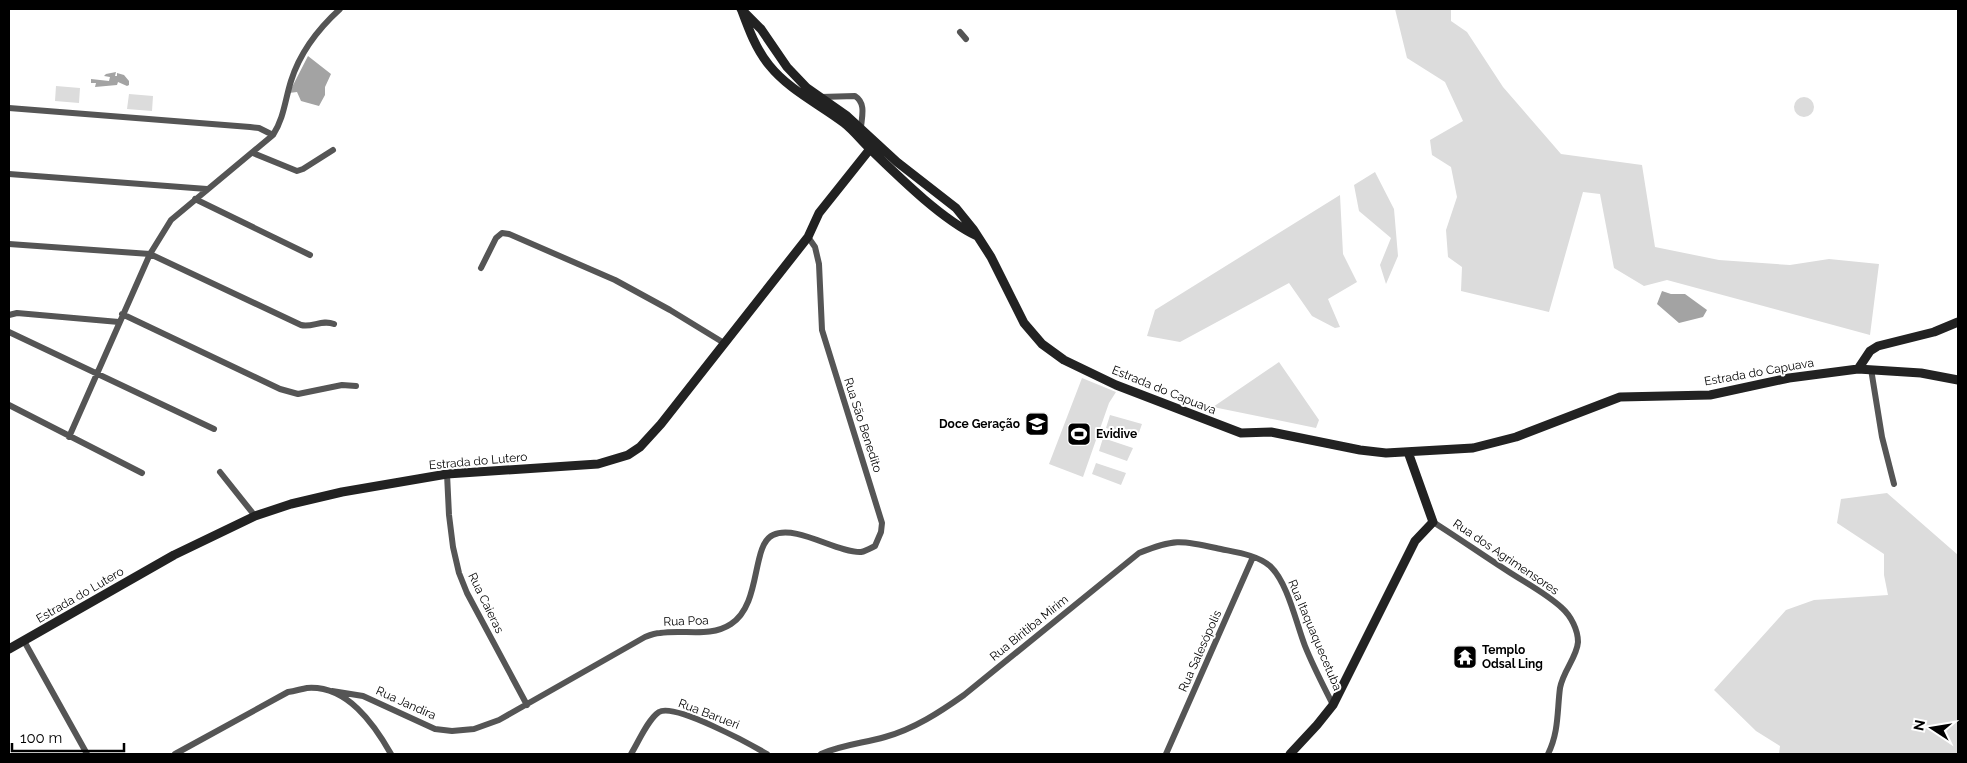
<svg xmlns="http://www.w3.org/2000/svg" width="1967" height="763" viewBox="0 0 1967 763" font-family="Raleway,sans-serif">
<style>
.green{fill:#dcdcdc}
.water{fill:#a3a3a3}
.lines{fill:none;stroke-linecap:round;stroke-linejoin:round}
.street{stroke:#555;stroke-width:6}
.secondary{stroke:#222;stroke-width:9}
.labels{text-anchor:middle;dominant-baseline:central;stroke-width:4;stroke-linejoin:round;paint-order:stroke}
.street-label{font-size:12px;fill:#000;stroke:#fff}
.poi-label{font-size:12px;font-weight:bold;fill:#000;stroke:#fff;text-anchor:start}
</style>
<rect width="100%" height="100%" fill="#fff"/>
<path class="green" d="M1395 9H1451V21L1467 32 1503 87 1561 154 1642 165 1655 247 1719 260 1790 265 1829 259 1879 264 1870 335 1667 280 1644 286 1614 268 1600 194 1583 192 1549 312 1461 291 1462 267 1448 257 1446 230 1457 197 1451 167 1432 155 1430 140 1463 121 1445 82 1407 58Z
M56 86 80 88 79 103 55 101Z
M129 94 153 96 152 111 127 109Z
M1794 107a10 10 0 1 1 20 0a10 10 0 1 1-20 0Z
M1375 172 1394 209 1398 256 1386 284 1380 265 1391 238 1359 211 1354 185Z
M1340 195 1343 254 1357 282 1328 299 1340 327 1335 328 1312 316 1289 283 1180 342 1147 336 1155 310Z
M1279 362 1319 420 1316 428 1213 407Z
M1082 378 1116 392 1109 403 1083 477 1049 464Z
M1110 415 1142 424 1137 438 1106 428Z
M1103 438 1133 448 1127 461 1099 451Z
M1096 463 1126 473 1121 485 1092 474Z
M1887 493 1958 555V754H1779L1780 746 1756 731 1714 690 1786 610 1814 600 1888 595 1884 575V554L1837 523 1841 499Z"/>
<path class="water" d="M308 56 331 74 325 87V95L319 106 301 101 297 92 289 93Z
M116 72 115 76H117V73L124 75 129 81V85L127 86 118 82 117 85 95 87 96 83H91V79L109 81 110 77 104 76 106 74Z
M1662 291 1671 294H1685L1707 310 1703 317 1679 323 1657 304Z"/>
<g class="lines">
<path class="street" d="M960 32 966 39
M821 97 855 96C866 103 862 116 861 127
M9 108 250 127 259 128 273 135
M253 153 297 171 303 169 333 150
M9 174 207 189
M195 199 310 255
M9 244 150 254 301 325C312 328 322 319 334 324
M481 268 496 238 502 233 509 234 615 280 670 310 724 343
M122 314 280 389 298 394 342 385 356 386
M9 315 17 313 119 322
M9 332 214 429
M1871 369 1882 437 1894 484
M9 405 142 473
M69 437 150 254 171 220 273 135C284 118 285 100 291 81 300 52 318 29 340 9
M220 472 255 516
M447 474 449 515 453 547 459 573 467 593 527 705
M1433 522C1457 537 1481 554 1506 570 1524 582 1546 593 1562 608 1571 616 1578 630 1578 642 1577 657 1563 671 1560 688 1557 711 1559 732 1548 754
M24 641 87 754
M332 691 363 696 435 729 452 731 474 729 499 720 645 637C650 635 655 633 660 633 684 629 710 638 731 624 762 604 751 545 773 535 796 524 837 553 861 552 866 551 871 548 875 546L881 532 882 523 822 330 819 264 815 247 808 237
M175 754 288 692C295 691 301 689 307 688 347 685 374 724 391 754
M631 754C638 743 648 719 659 712 675 703 750 744 767 754
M821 754C841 745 864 743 885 737 914 729 940 712 964 695L1139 553C1173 539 1181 540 1216 548 1233 552 1256 554 1270 566 1288 583 1296 623 1305 646 1313 666 1323 685 1333 705
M1166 754 1253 557"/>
<path class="secondary" d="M741 9 761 29 787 67 807 88 847 116 897 162 956 208 973 229 991 257 1024 323 1042 344 1064 360 1116 385 1241 433 1271 432 1360 450 1386 453 1473 448 1516 437 1620 397 1710 395 1789 378 1858 369 1921 373 1958 380
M742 11C749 30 756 49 769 65 789 90 819 104 844 123 853 130 860 139 868 147 898 176 941 219 977 236
M1858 369 1870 351 1878 346 1934 332 1958 322
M9 649 174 555 255 516 291 504 342 492 447 474 598 464 628 455 640 447 661 424 808 237 819 213 870 149
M1290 754 1317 725 1333 705 1415 541 1433 522 1408 452"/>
</g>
<defs>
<g id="school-square" transform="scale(1.25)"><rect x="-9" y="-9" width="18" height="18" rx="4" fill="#000" stroke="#fff"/><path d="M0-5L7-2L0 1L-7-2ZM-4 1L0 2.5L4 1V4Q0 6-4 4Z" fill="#fff"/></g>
<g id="stadium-square" transform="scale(1.25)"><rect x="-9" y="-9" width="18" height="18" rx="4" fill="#000" stroke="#fff"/><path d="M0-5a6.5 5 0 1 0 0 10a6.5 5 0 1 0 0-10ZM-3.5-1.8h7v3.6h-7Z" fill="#fff"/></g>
<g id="temple-square" transform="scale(1.25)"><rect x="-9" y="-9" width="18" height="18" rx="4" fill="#000" stroke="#fff"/><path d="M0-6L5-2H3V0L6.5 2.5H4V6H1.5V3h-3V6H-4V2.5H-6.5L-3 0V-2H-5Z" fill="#fff"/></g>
</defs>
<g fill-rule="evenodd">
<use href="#school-square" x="1037" y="424"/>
<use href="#stadium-square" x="1079" y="434"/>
<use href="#temple-square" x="1465" y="657"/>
</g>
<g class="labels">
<g class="street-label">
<text transform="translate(1759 372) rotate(-10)">Estrada do Capuava</text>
<text transform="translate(1164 390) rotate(22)">Estrada do Capuava</text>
<text transform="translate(863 425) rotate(72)">Rua São Benedito</text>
<text transform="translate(478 461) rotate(-5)">Estrada do Lutero</text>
<text transform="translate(1506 557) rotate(34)">Rua dos Agrimensores</text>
<text transform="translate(80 595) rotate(-30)">Estrada do Lutero</text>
<text transform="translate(486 603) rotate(64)">Rua Caieras</text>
<text transform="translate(686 621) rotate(-2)">Rua Poa</text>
<text transform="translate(1029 628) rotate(-39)">Rua Biritiba Mirim</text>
<text transform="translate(1315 635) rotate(67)">Rua Itaquaquecetuba</text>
<text transform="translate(1200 651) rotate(-66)">Rua Salesópolis</text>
<text transform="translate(406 703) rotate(24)">Rua Jandira</text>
<text transform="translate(709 714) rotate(21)">Rua Barueri</text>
</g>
<g class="poi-label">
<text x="1020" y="424" text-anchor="end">Doce Geração</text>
<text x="1096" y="434">Evidive</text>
<text x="1482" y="650">Templo<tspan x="1482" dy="14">Odsal Ling</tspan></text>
</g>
</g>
<rect width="1967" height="763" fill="none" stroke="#000000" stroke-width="20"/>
<g transform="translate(1932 728) rotate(282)" stroke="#ffffff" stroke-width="4" paint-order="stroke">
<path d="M0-4L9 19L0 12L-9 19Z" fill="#000000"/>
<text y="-8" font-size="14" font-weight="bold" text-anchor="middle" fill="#000000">N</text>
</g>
<path d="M12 743v8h112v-8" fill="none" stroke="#000000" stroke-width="2.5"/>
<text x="20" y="743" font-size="15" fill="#000000" stroke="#ffffff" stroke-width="4" paint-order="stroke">100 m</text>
</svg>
